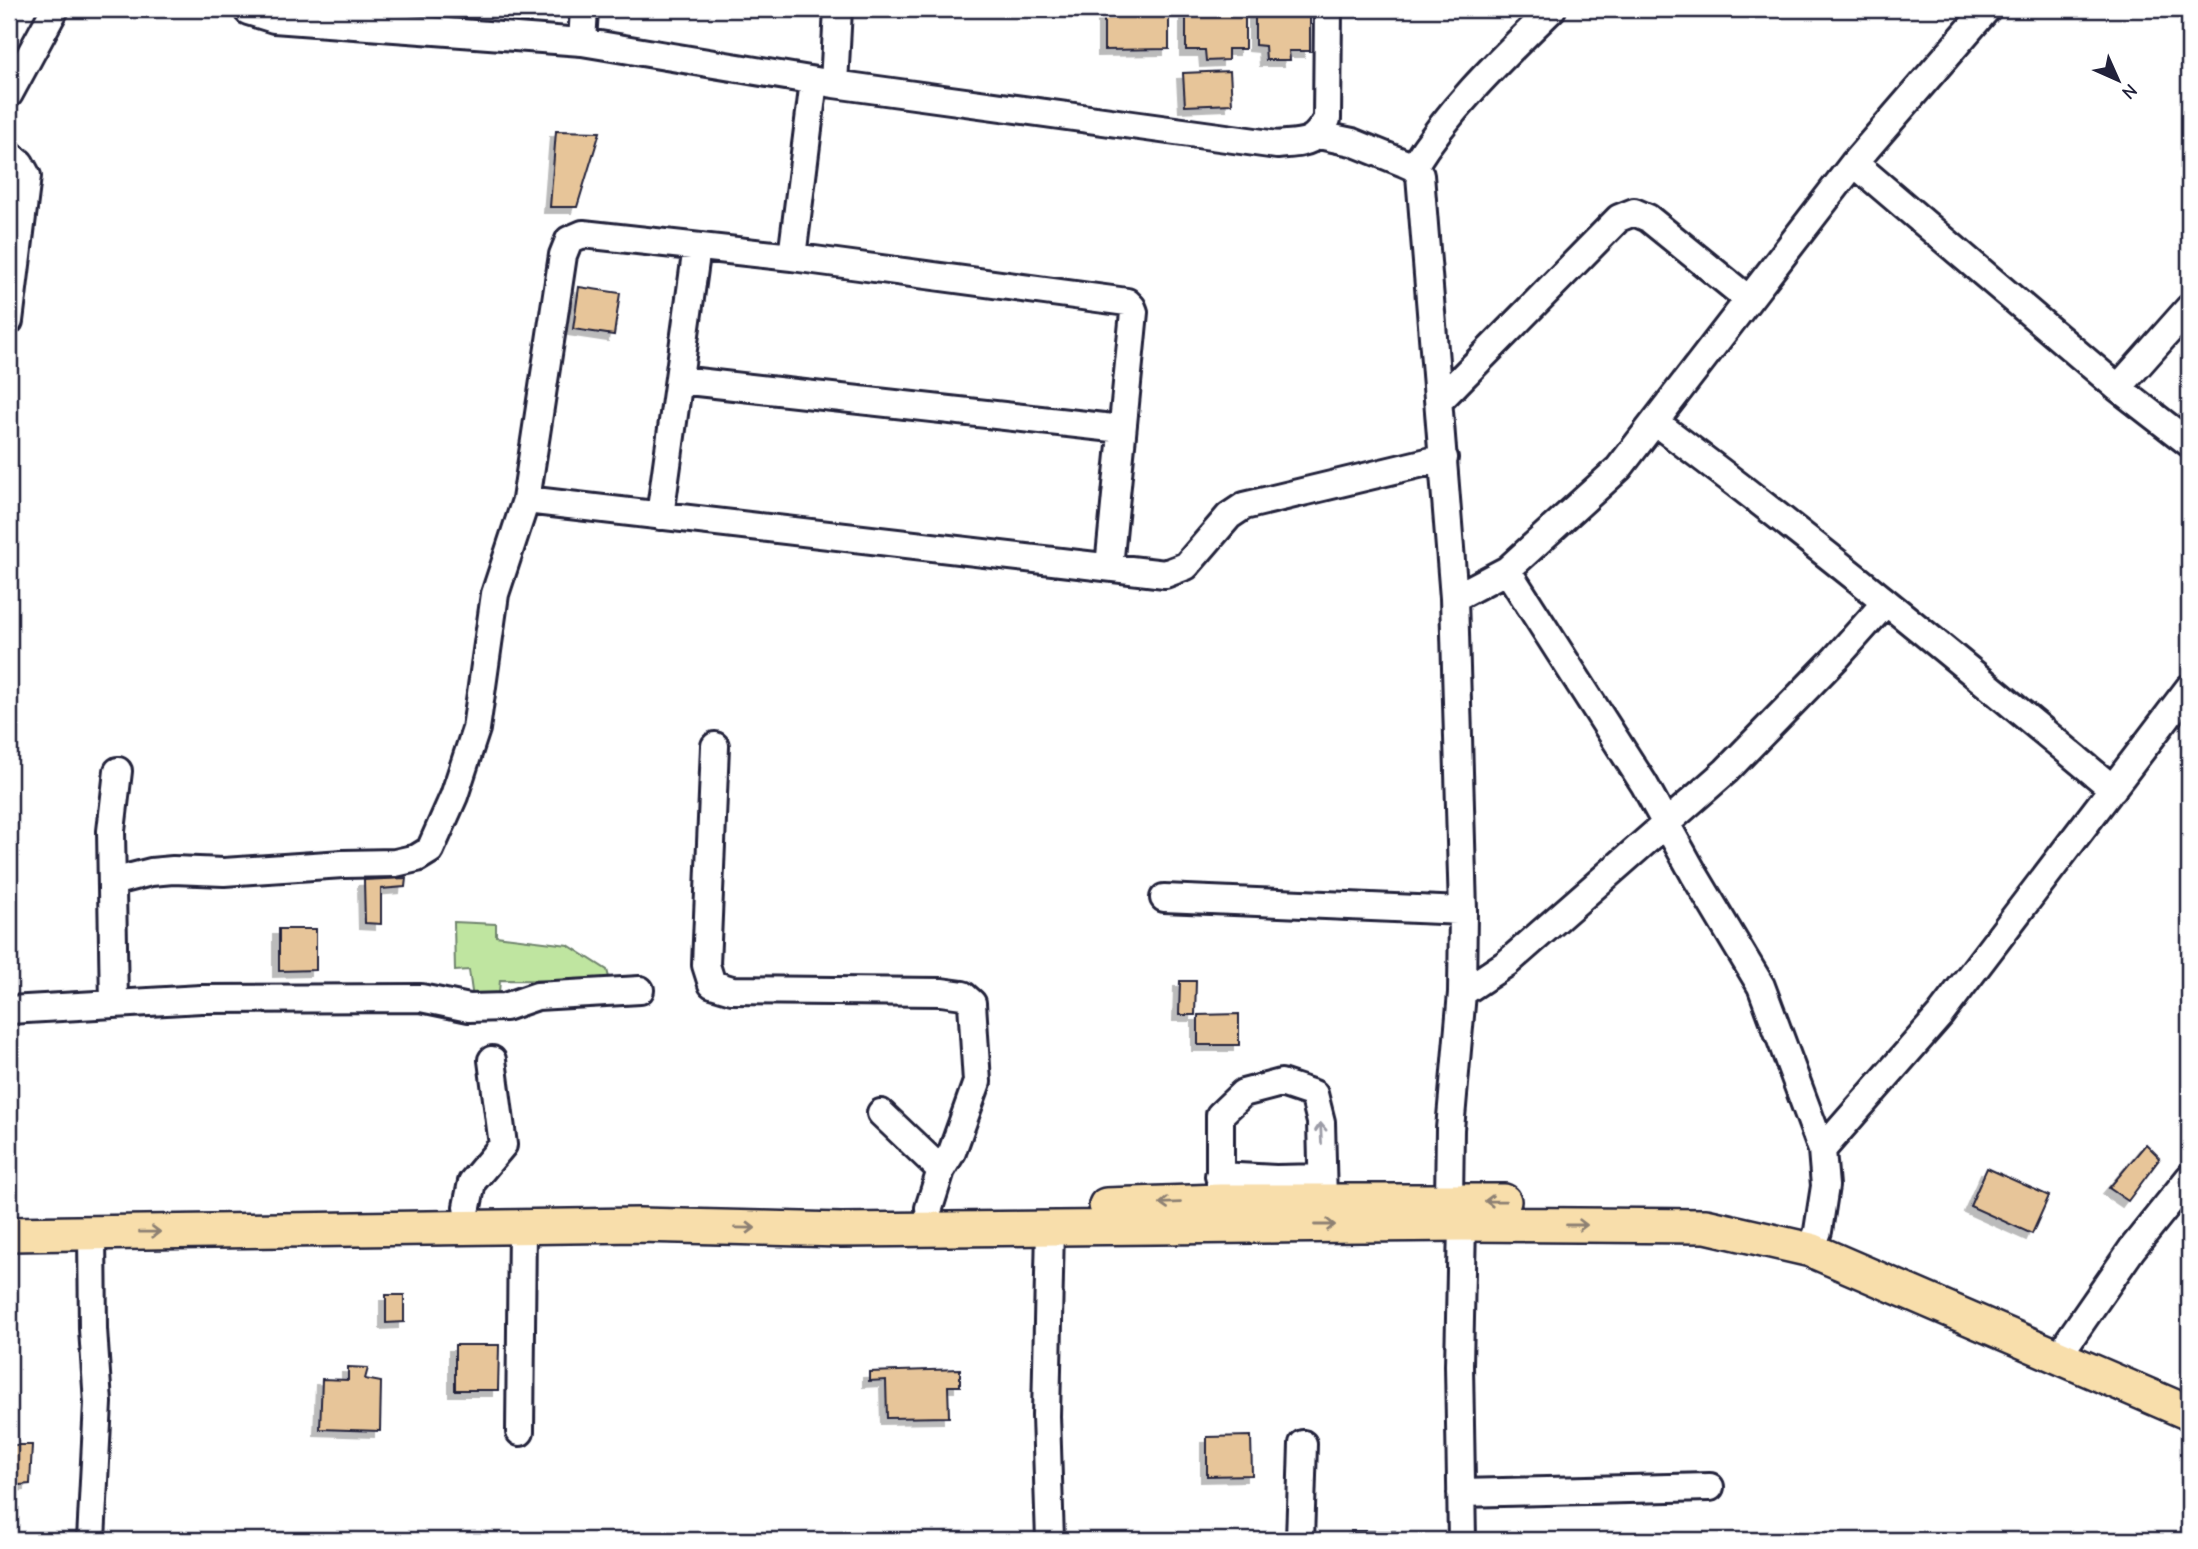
<svg xmlns="http://www.w3.org/2000/svg" width="2198" height="1549" viewBox="0 0 2198 1549" font-family="'Comic Neue',sans-serif">
<style>
.green{fill:#bfe5a0;stroke:#70846e;stroke-width:2}
.building{fill:#e7c599;stroke:#22223b;stroke-width:2;filter:url(#shadow)}
.lines{fill:none;stroke-linecap:round;stroke-linejoin:round}
.minor-casing{stroke:#22223b;stroke-width:32}
.major-casing{stroke:#22223b;stroke-width:38}
.minor{stroke:#fff;stroke-width:26}
.major{stroke:#f8deab;stroke-width:33}
.oneway{stroke:#9c9ca7}
.oneway2{stroke:#8d8073}
</style>
<defs>
<filter id="shadow"><feDropShadow dx="-6" dy="6" stdDeviation="0" flood-color="#0004"/></filter>
</defs>
<rect width="100%" height="100%" fill="#fff"/>
<filter id="ink" filterUnits="userSpaceOnUse"><feTurbulence type="fractalNoise" baseFrequency=".0143" numOctaves="2"/><feDisplacementMap in="SourceGraphic" scale="14" xChannelSelector="R" yChannelSelector="G"/><feConvolveMatrix kernelMatrix="1 2 1 2 8 2 1 2 1" color-interpolation-filters="sRGB"/></filter>
<g filter="url(#ink)">
<path class="green" d="M454 922 496 924V936L568 945 607 970 610 981 500 980 498 1006H474L469 970 455 971Z"/>
<path class="building" d="M1104 9H1169V49L1104 50Z
M1186 9H1245V49H1228V60L1206 61 1205 50H1186Z
M1255 9H1303V12H1310V51H1289L1290 60H1266L1265 46 1255 45Z
M1230 71 1232 104 1185 106 1183 73Z
M556 131 600 132 577 207H550Z
M579 287 620 293 614 335 573 329Z
M406 878 405 887 381 889V924L365 923 364 880Z
M279 929H316V970L279 971Z
M1180 981H1196L1195 1015H1179Z
M1239 1014V1045H1198V1015Z
M2146 1144 2160 1158 2128 1201 2109 1188Z
M1987 1168 2049 1196 2032 1234 1970 1206Z
M386 1295H404V1322L386 1323Z
M455 1345H499L498 1390H455Z
M348 1367 368 1368 365 1379 381 1382 380 1431 320 1429 322 1379 348 1380Z
M960 1369V1386H948L949 1417 887 1418 886 1380 869 1381V1372Z
M1251 1436 1252 1475 1207 1476V1437Z
M9 1445H32L30 1484 9 1486Z
M1351 1531H1395V1540H1351Z"/>
<g class="lines">
<g class="minor-casing">
<path id="minor" d="M248 9V11L274 19 582 42 834 84 1277 145C1305 142 1313 145 1327 119L1328 9
M582 42 584 9
M834 84 838 9
M9 94 55 9
M1319 135 1352 142 1404 163 1413 167 1420 175 1454 598 1463 911 1462 993 1450 1129 1449 1200
M9 155 20 163 27 176 9 321
M1854 163 2118 388 2189 443
M1413 167C1451 106 1502 58 1552 9
M792 257 814 81
M679 380 1122 429
M2118 388 2189 308
M1439 401 1619 218 1634 212 1648 218 1748 299
M1655 422C1812 539 1963 664 2113 789
M526 500 1165 574 1186 566 1229 516 1244 506 1444 458
M660 516 697 247
M1507 570 1644 784 1694 874 1761 986 1822 1150 1825 1186 1818 1231 1811 1250
M1454 598 1507 570 1619 468 1854 163 1987 9
M715 746 706 965 712 984 732 990 941 992 963 995 972 1003 977 1082 952 1152 941 1170 929 1208
M112 882 151 872 173 870 224 872 343 864 395 863 417 858 430 850 454 796 476 729 495 594 526 500 563 255 569 240 583 234 792 257 1127 302 1132 307 1134 312 1109 567
M1164 898 1463 911
M1462 993 1507 963 1726 771 1836 658 1886 602
M114 1003 111 831 118 771
M9 1010 201 999 421 998 469 1008 505 1007 537 996 640 990
M881 1113 941 1170
M1822 1150 1940 1015 2189 688
M1219 1176 1276 1179 1322 1178
M1220 1201V1115L1243 1093 1281 1083 1314 1094 1321 1122 1323 1201
M467 1207 472 1182 503 1145 492 1060
M1462 1224 1459 1365 1462 1540
M1050 1228 1046 1416 1050 1540
M2069 1340 2132 1249 2189 1178
M520 1432 522 1227
M1461 1493 1710 1487
M91 1540 98 1403 93 1329 92 1234
M1300 1540 1303 1444"/>
</g>
<g class="major-casing">
<path id="major" d="M1106 1205 1220 1201H1504
M9 1234 639 1225 841 1230 1462 1224 1706 1226 1811 1250 2189 1413"/>
</g>
<use href="#minor" class="minor"/>
<use href="#major" class="major"/>
</g>
<defs><path id="oneway-shaft" d="M-6 0H5M1.5-3L5.5 0L1.5 3" fill="none" stroke-width="1.6" stroke-linecap="round" stroke-linejoin="round" transform="scale(1.75)"/></defs>
<use class="oneway" href="#oneway-shaft" transform="translate(1321 1133) rotate(-93)"/>
<g class="oneway2">
<use href="#oneway-shaft" transform="translate(1495 1201) rotate(-179)"/>
<use href="#oneway-shaft" transform="translate(1170 1203) rotate(178)"/>
<use href="#oneway-shaft" transform="translate(1325 1225)"/>
<use href="#oneway-shaft" transform="translate(1577 1225)"/>
<use href="#oneway-shaft" transform="translate(745 1228) rotate(1)"/>
<use href="#oneway-shaft" transform="translate(150 1232) rotate(-1)"/>
</g>
</g>
<rect width="2198" height="1549" fill="none" stroke="#fff" stroke-width="35"/>
<rect x="18" y="18" width="2163" height="1514" fill="none" stroke="#22223b" stroke-width="2.5" filter="url(#ink)"/>
<g transform="translate(2118 80) rotate(135)" stroke="#ffffff" stroke-width="5" paint-order="stroke">
<path d="M0-5L12 26L0 18L-12 26Z" fill="#22223b"/>
<text y="-10" font-size="19" font-weight="bold" text-anchor="middle" fill="#22223b">N</text>
</g>
</svg>
